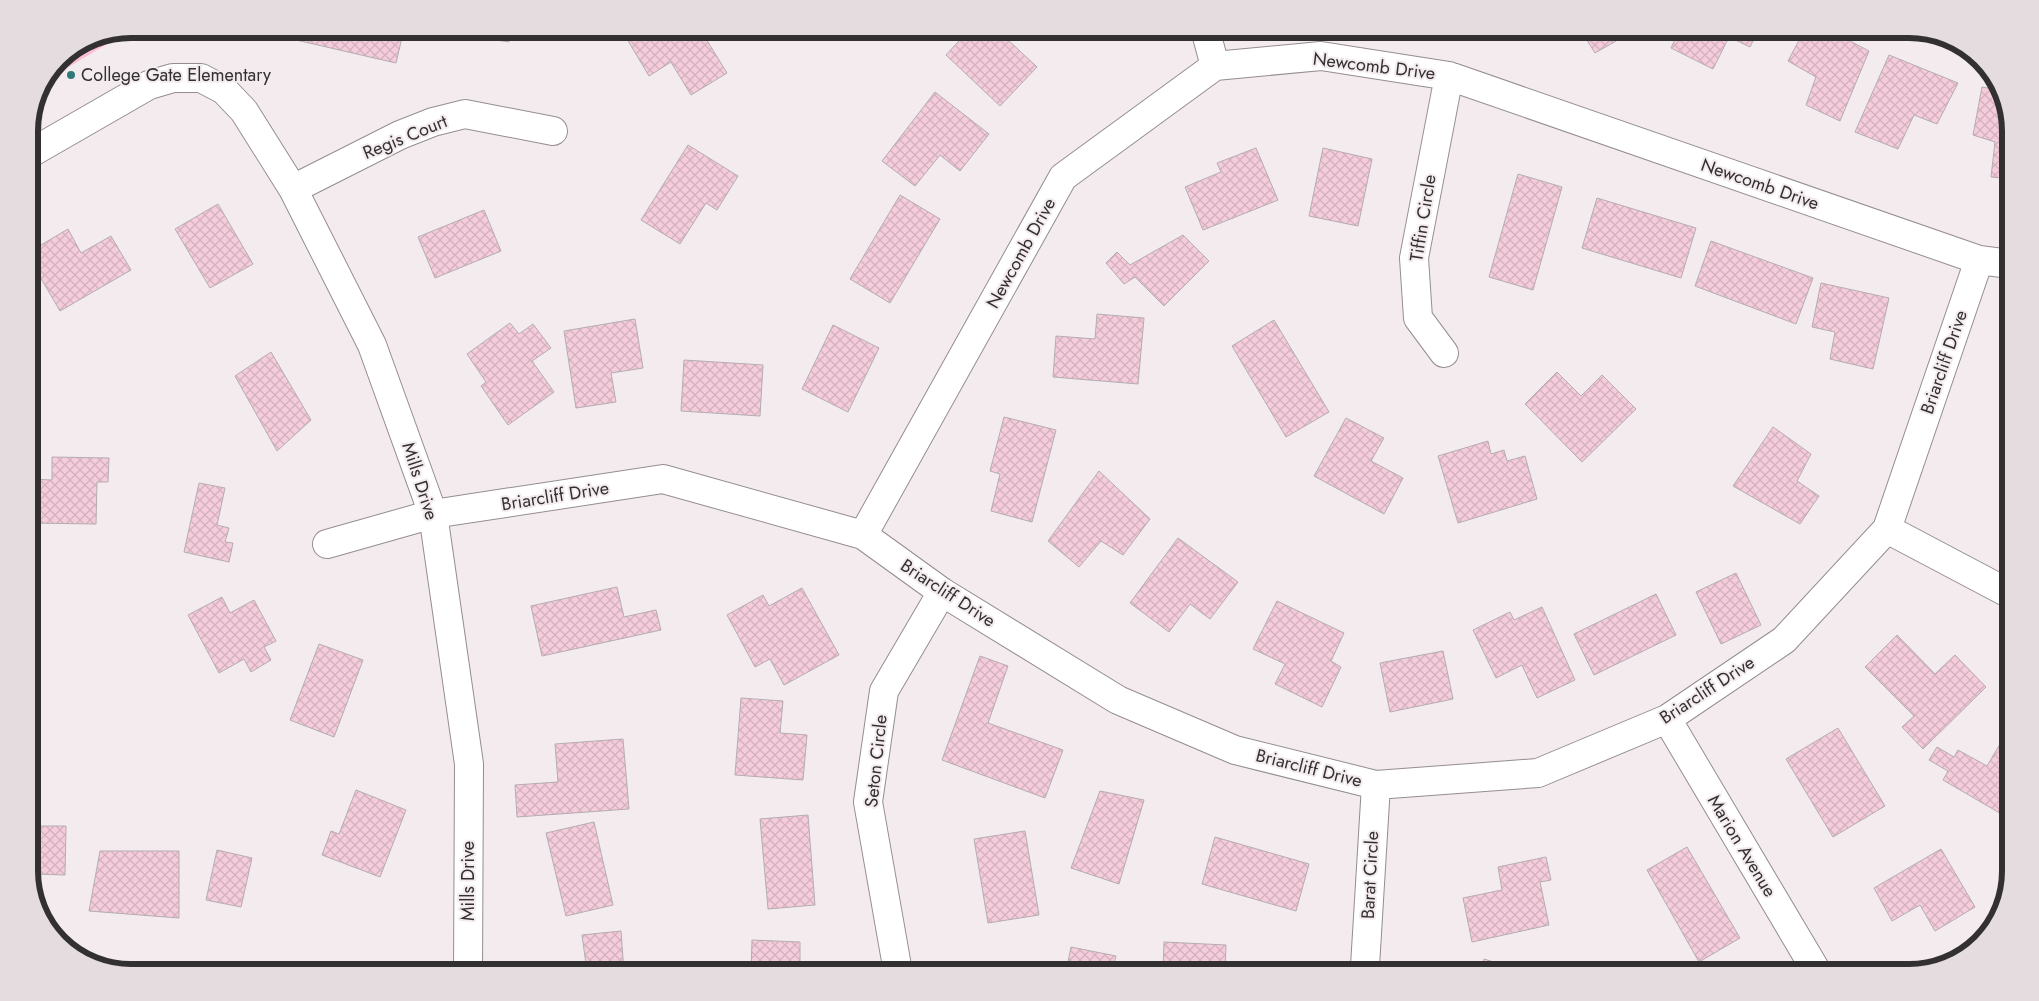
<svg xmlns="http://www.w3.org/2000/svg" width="2039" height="1001" viewBox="0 0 2039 1001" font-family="Jost,sans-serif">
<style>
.green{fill:#fcbed7}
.building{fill:url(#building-cross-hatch);stroke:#b5adb0}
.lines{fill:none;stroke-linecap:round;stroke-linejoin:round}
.minor-casing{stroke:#958d90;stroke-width:30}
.minor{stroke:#fff;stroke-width:28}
.poi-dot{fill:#2f797c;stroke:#f3ebee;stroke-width:2}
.labels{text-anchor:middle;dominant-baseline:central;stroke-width:4;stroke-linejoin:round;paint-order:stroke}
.street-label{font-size:18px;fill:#333031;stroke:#f3ebee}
.poi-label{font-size:18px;fill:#333031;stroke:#f3ebee;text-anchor:start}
.rim{fill:none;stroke:#333031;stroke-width:6}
</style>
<defs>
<pattern id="building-cross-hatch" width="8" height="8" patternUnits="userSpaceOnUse" patternTransform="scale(1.25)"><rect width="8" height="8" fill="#f5ccdc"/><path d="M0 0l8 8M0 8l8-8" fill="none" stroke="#d2b0bd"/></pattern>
</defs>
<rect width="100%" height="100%" fill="#f3ebee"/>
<path class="green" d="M132 29 42 83 59 58 92 36Z"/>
<path class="building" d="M299 29H404L396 63 296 40Z
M443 29H511L509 42 443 32Z
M621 29H700L727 73 691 95 671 62 649 76Z
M970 29H1005L1011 34 1007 39 1037 67 1000 106 946 55Z
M1580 29H1637L1595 53Z
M1680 29H1759L1750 47 1729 37 1713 69 1671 48Z
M1805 29H1827L1869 51 1840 121 1806 105 1816 77 1788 61Z
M1889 55 1958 83 1937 124 1914 115 1898 149 1855 132Z
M1982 87 1999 90 2010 124V179L1991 177 1995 142 1973 135Z
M935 92 989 134 960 171 940 155 915 186 882 161Z
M688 145 738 176 717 210 706 203 680 244 641 220Z
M1256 148 1278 200 1203 230 1185 187 1221 172 1217 163Z
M1323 148 1372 159 1358 226 1309 216Z
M1518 174 1562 187 1533 290 1489 277Z
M900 195 940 219 890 303 850 279Z
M1597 198 1696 228 1681 278 1582 248Z
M218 204 253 264 210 288 175 229Z
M484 210 501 251 435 278 418 237Z
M68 229 81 253 111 236 131 270 60 311 29 258V252Z
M1183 235 1209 261 1164 306 1135 277 1124 284 1106 263 1117 252 1130 265Z
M1711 241 1813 278 1796 324 1695 286Z
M1821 283 1889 298 1873 369 1830 359 1835 332 1812 327Z
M1097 314 1144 318 1138 384 1053 377 1056 336 1095 339Z
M635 319 643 368 611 373 616 402 576 408 564 331Z
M1274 320 1329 412 1286 437 1232 346Z
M510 323 519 334 533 324 551 348 532 361 554 392 508 425 481 386 486 382 467 354Z
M833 325 879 348 848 412 802 389Z
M271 352 311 420 277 451 235 376Z
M684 360 763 365 760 416 681 411Z
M1557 372 1581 396 1602 375 1636 409 1582 462 1525 404Z
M1004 417 1056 430 1032 522 991 511 1000 474 990 471Z
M1346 418 1384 438 1371 461 1403 478 1384 514 1314 476Z
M1773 427 1811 454 1797 481 1819 496 1800 524 1733 486Z
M1488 441 1491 454 1504 450 1507 461 1525 456 1537 499 1458 523 1438 456Z
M52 457 109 458 108 482H97L96 524 29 523V479L52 480Z
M1099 471 1150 519 1123 555 1101 541 1079 567 1048 541Z
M2010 479V499L2004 497Z
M199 483 225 488 217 525 229 528 225 542 233 543 229 562 184 552Z
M1178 538 1238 582 1210 619 1190 604 1169 632 1130 603Z
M1736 573 1761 625 1721 644 1696 592Z
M617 587 624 617 656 610 661 630 542 656 531 606Z
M802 588 839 655 784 685 770 659 755 667 727 615 763 595 769 606Z
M1656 594 1676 635 1594 675 1574 634Z
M222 597 230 613 254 600 276 641 264 647 271 660 251 672 244 659 219 673 188 615Z
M1277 601 1344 633 1331 661 1341 667 1322 707 1275 684 1285 664 1253 649Z
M1542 607 1575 680 1537 698 1522 665 1496 678 1473 630 1510 612 1514 620Z
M29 624 38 643 29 648Z
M1897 635 1935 674 1955 655 1986 687 1923 749 1902 727 1914 716 1865 667Z
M319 644 363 660 334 737 290 720Z
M1443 651 1453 699 1390 712 1380 663Z
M980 656 1008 666 988 723 1063 750 1045 798 942 760Z
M741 698 783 701 780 733 807 735 803 780 735 775Z
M2010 727V819L1943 780 1948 771 1929 760 1937 747 1954 757 1958 750 1987 766Z
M1838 728 1885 806 1833 837 1786 759Z
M623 739 629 809 517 817 515 785 558 782 555 744Z
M356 790 406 810 380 877 322 855 331 831 339 834Z
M1100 791 1144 800 1119 884 1071 868Z
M808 815 815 905 768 909 760 819Z
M594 822 613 905 566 916 546 833Z
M29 826H66L65 875 36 874V897L29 878Z
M1025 831 1039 915 988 923 974 839Z
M1215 837 1309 864 1296 911 1202 884Z
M1687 847 1740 938 1699 962 1647 870Z
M1941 849 1975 907 1935 931 1920 905 1892 921 1874 888Z
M217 850 252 858 241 907 206 900Z
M100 851H179V918L89 911Z
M1546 857 1551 880 1540 882 1549 925 1472 942 1463 898 1502 890 1498 867Z
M621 931 624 972H546L545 968 586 964 582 935Z
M752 940 800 942V972H751Z
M1164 942 1226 945 1225 972H1163Z
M1071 947 1116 956 1112 972H1066Z
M1484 959 1516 969 1515 972H1518H1480Z
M1010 968 1032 972H1009Z"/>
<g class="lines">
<g class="minor-casing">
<path id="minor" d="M1205 29 1215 66
M29 154 149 85 173 78H201L224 90 244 111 293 189 372 345 433 514 469 764 468 972
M293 189 400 135 433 122 465 114 553 131
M1444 353 1418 318 1414 258 1449 76
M1887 529 2010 594
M863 535 1063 177 1215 66 1321 56 1449 76 1979 260 2010 264
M327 544 433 514 663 479 863 535 942 592 1118 700 1235 750 1376 785 1538 773 1667 719 1784 640 1887 529 1979 260
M1667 719 1817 972
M1365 966 1376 785
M898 972 868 802 884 691 942 592"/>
</g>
<use href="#minor" class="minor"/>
</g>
<circle class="poi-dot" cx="71" cy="75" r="5"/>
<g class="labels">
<g class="street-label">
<text transform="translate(1374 66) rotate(7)">Newcomb Drive</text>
<text transform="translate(405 137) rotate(-22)">Regis Court</text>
<text transform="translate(1760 184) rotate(19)">Newcomb Drive</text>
<text transform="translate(1423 218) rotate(-81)">Tiffin Circle</text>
<text transform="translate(1021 253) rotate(-61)">Newcomb Drive</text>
<text transform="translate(1944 362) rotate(-71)">Briarcliff Drive</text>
<text transform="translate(420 481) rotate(72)">Mills Drive</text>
<text transform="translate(555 496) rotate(-9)">Briarcliff Drive</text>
<text transform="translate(948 593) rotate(33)">Briarcliff Drive</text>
<text transform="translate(1707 690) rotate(-33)">Briarcliff Drive</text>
<text transform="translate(876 761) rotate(-84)">Seton Circle</text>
<text transform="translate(1309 768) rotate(14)">Briarcliff Drive</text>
<text transform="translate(1742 846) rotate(59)">Marion Avenue</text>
<text transform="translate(1370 875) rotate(-87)">Barat Circle</text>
<text transform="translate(468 881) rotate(-90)">Mills Drive</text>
</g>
<g class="poi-label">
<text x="81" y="75">College Gate Elementary</text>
</g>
</g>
<path d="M0 0H2039V1001H0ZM131 38H1909A93 93 0 0 1 2002 131V871A93 93 0 0 1 1909 964H131A93 93 0 0 1 38 871V131A93 93 0 0 1 131 38Z" fill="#e4dcdf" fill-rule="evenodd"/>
<path class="rim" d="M131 38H1909A93 93 0 0 1 2002 131V871A93 93 0 0 1 1909 964H131A93 93 0 0 1 38 871V131A93 93 0 0 1 131 38Z"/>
</svg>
